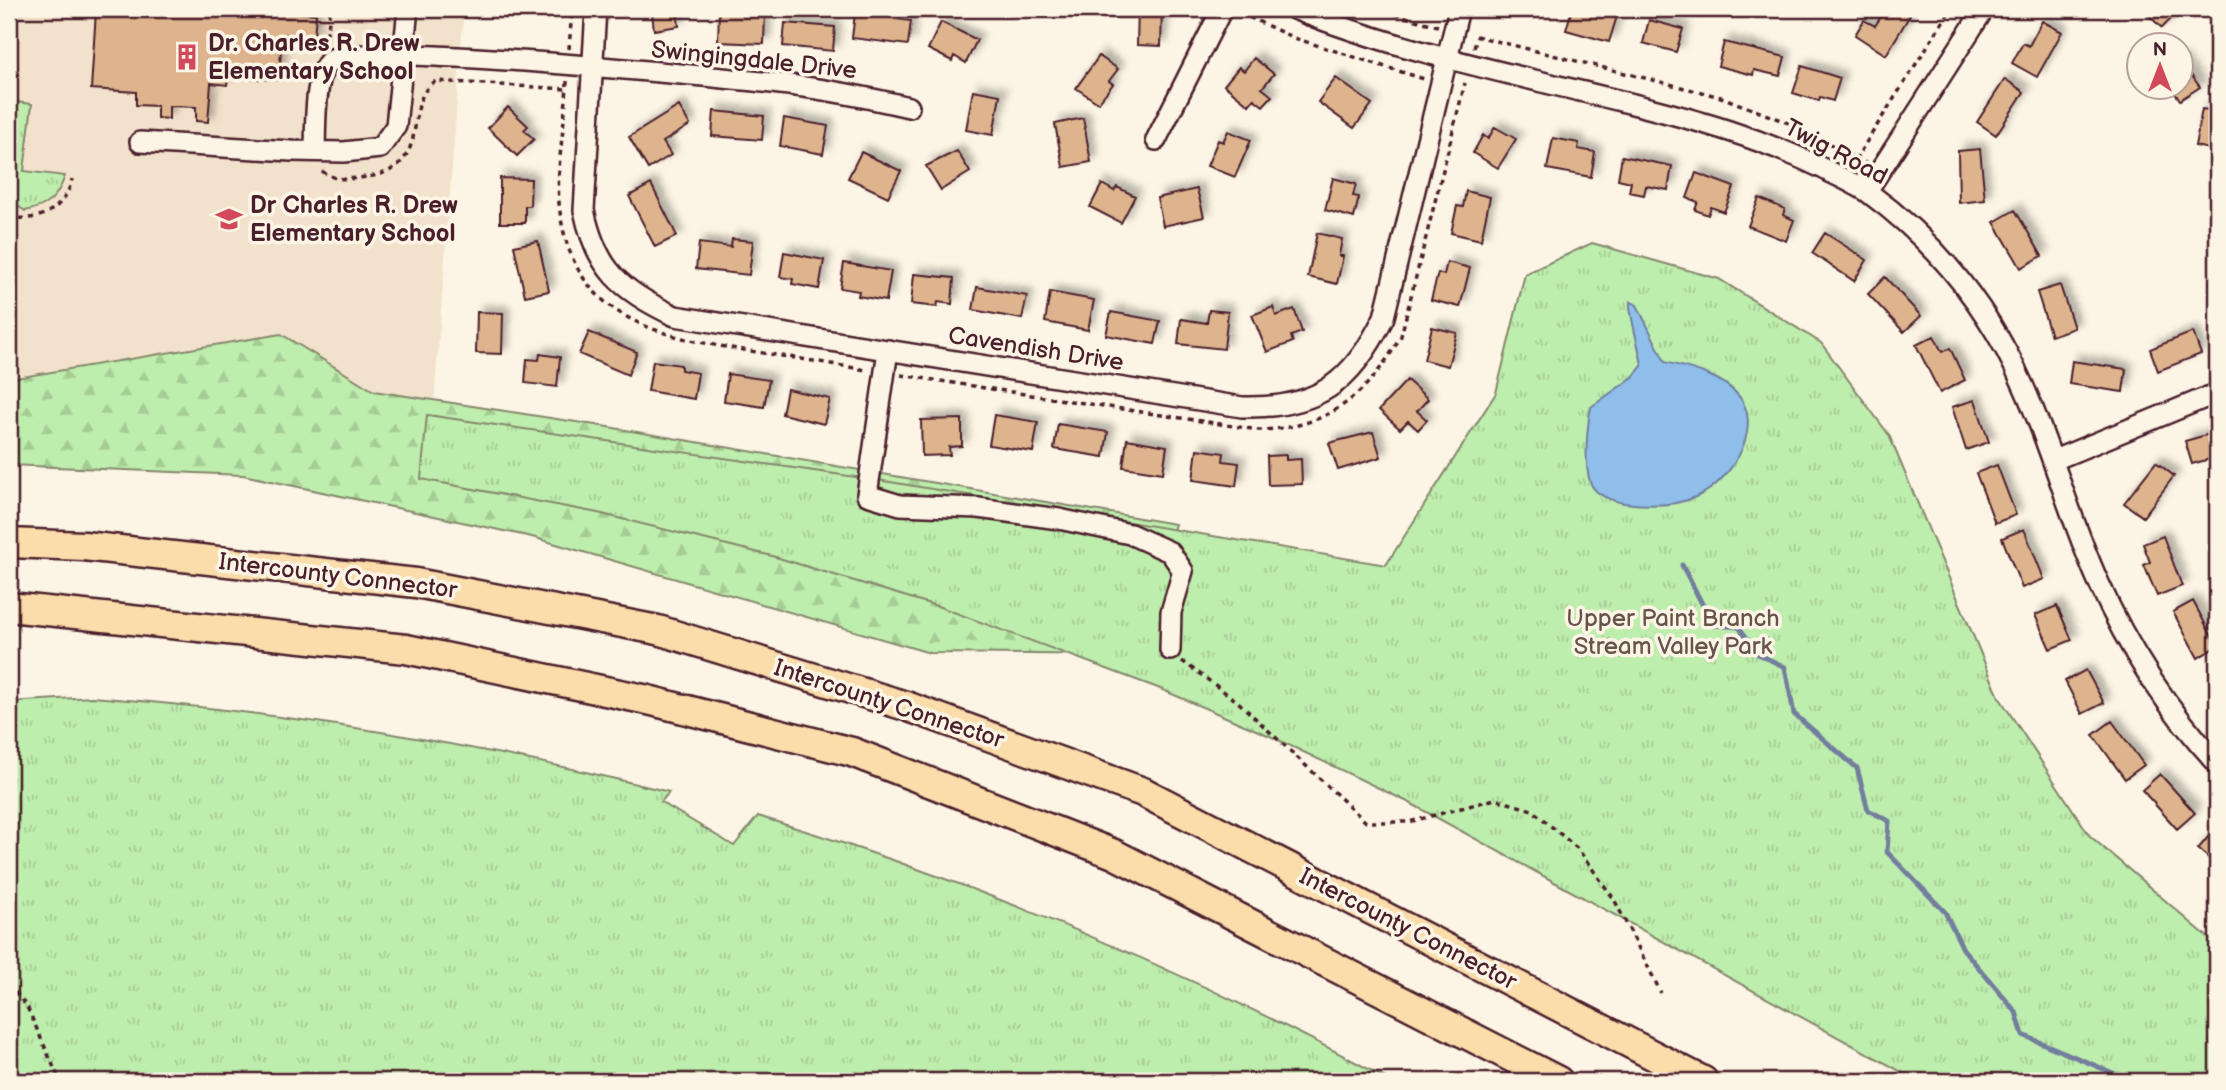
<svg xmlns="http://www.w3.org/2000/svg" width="2226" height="1090" viewBox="0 0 2226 1090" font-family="'Balsamiq Sans',sans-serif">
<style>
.built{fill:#f3e2cb}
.forest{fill:url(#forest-firs);stroke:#84866c;stroke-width:2}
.park{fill:url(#park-tufts);stroke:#84866c;stroke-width:2}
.water{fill:#8ebee9;stroke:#737e9d;stroke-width:2}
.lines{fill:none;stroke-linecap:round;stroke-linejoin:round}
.stream{stroke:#737e9d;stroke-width:5}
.building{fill:#ddb48e;stroke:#4a1f2b;stroke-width:2;filter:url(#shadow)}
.minor-casing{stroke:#4a1f2b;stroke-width:24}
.highway-casing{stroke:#4a1f2b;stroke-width:33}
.path{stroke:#4a1f2b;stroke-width:3.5;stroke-dasharray:5 5;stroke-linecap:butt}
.minor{stroke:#fcf5e5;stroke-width:19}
.highway{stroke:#faddab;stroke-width:28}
.labels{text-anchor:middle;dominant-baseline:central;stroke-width:7;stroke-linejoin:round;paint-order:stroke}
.poi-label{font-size:24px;font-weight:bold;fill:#4a1f2b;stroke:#fcf5e5;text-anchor:start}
.street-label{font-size:24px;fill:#4a1f2b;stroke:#fcf5e5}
.park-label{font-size:24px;fill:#67534c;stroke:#fcf5e5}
</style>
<defs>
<pattern id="forest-firs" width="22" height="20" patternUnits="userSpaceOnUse" patternTransform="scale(1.75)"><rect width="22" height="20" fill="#beeead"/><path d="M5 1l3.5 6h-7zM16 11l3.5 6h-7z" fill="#a5cc95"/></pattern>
<pattern id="park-tufts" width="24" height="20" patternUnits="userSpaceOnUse" patternTransform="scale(1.75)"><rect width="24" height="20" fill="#beeead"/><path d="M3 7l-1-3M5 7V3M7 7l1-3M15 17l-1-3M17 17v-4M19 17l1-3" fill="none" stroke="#a5cc95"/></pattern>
<filter id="shadow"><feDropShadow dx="6" dy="-6" stdDeviation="3.5" flood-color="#0004"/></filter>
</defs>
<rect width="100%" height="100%" fill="#fcf5e5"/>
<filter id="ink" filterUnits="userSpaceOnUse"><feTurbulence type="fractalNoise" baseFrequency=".0143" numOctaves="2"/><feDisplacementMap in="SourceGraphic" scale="14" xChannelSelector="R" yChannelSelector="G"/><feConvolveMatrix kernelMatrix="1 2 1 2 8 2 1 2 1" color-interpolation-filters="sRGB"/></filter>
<g filter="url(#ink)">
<path class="built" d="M9 9H464L434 403 142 361 9 377Z"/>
<path class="forest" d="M281 334 374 391 602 426 1175 524 1150 609 1123 655 930 653 532 537 243 475 9 465V379Z"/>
<path class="park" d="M9 101 32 104 24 171 65 176C57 198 49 206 25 211L9 200Z
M1592 243 1719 279 1821 343 1889 435 1999 697 2090 836 2217 945V1081H1918L1410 803 1270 736 1158 688 940 607 772 556 598 513 421 479 427 415 890 482 1386 565 1496 393 1525 274Z
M92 697C288 712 479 744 669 792L661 802 734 846 758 816C978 883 1189 971 1391 1081H9V702Z"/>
<path class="water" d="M1630 301 1637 305 1665 362C1690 368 1725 376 1741 399 1763 432 1728 483 1698 496 1675 507 1648 506 1624 503 1614 501 1598 496 1592 486 1583 470 1587 426 1591 407L1633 377 1642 366C1640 350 1628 310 1630 301Z"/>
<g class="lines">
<path class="stream" d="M1682 565 1713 625 1739 627 1758 654 1785 667 1794 714 1857 768 1868 810 1889 821 1887 852 1945 912 1963 949 2016 1012 2023 1035 2113 1073 2120 1081"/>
</g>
<path class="building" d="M108 9H284V12L316 14 314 37 282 34 279 80 228 77 227 85 211 83 208 122 196 121V107L169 106V119L157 118V106L136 105V92L91 89 96 11H108Z
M512 9H537V14L512 13Z
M646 9H677L679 26 654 30 652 13 647 14Z
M882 9 896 10 895 19 911 21 908 45 852 38 855 13 881 16Z
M1138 9H1162L1161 46 1137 45Z
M1572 9H1603L1618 13 1609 42 1566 30Z
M1886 9H1899L1910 15 1886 55 1855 35 1864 20 1875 26Z
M2142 9H2176L2179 11 2162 28Z
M719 11 765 13 764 44 718 42Z
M1649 20 1683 29 1676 52 1643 43Z
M2042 21 2062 32 2037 77 2012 63 2023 43 2029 46Z
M941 22 977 40 966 63 954 56 952 61 928 49Z
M785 23 835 27 833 51 783 46Z
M1724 42 1785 57 1780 76 1754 70 1753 75 1718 66Z
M1099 56 1118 69 1109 81 1113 84 1098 103 1076 88Z
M1254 58 1274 74 1262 88 1272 96 1263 106 1254 99 1249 105 1224 85 1239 67 1244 71Z
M2180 60 2200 87 2180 100 2171 88H2180Z
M1802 66 1840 78 1833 101 1820 97 1819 101 1793 93Z
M1336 78 1372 104 1354 128 1318 102Z
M2005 79 2024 92 1996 135 1977 122Z
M973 90 1000 95 993 135 966 130Z
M679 106 690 125 663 142 671 155 648 169 629 137Z
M508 107 528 126 524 130 534 139 517 156 488 128Z
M2202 109 2217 111 2214 150 2195 146Z
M714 111 764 116 762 140 712 136Z
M784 118 828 126 823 154 780 146Z
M1083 118 1091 162 1063 167 1055 124Z
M1495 127 1516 139 1498 168 1473 153 1483 135 1488 139Z
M1228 131 1251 140 1235 177 1207 166 1218 140 1223 142Z
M1553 138 1579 143 1578 149 1595 152 1591 177 1547 169Z
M1980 149 1985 200 1959 203 1958 151Z
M957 151 970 172 941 190 926 166Z
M861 152 901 171 888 197 848 178Z
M1622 156 1672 166 1668 190 1646 186 1644 195 1629 192 1631 182 1618 179Z
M1696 173 1734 187 1724 212 1711 207 1708 215 1695 210 1698 202 1687 198Z
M500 178 531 179 530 206H525V223H500Z
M1333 178 1356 184 1353 196 1359 197 1354 218 1325 210Z
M651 184 677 236 655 247 629 196Z
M1102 184 1114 191 1117 187 1135 196 1121 223 1090 207Z
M1197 189 1204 217 1163 226 1157 198Z
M1466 191 1490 197 1481 240 1451 233 1457 206 1463 207Z
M1759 198 1785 209 1783 215 1794 220 1786 241 1748 226Z
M2015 210 2042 256 2021 268 1994 222Z
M1317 233 1342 239 1339 256H1343L1337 284 1308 277Z
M1825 233 1867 260 1854 281 1812 253Z
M732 239 753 241 749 275 696 269 699 243 731 247Z
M538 241 549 291 525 296 514 246Z
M784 252 824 260 819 289 792 284 793 279 780 277Z
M1447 262 1470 268 1460 307 1431 300 1438 273 1444 275Z
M844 263 891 271 886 301 858 296 859 291 840 288Z
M914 274 954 278 952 304 938 302 937 307 911 304Z
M1885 277 1921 316 1904 332 1868 294Z
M2060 285 2074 328 2051 336 2037 292Z
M977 287 1027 296 1022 319 973 310Z
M1050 292 1094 300 1088 330 1045 322Z
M1273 307 1276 316 1294 309 1302 332 1291 336 1293 342 1267 352 1252 315Z
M1209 310 1228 312 1224 349 1178 344 1181 319 1207 323Z
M477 312 503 313 502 354 476 353Z
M1111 312 1160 321 1155 344 1106 335Z
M1432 327 1457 333 1448 366 1424 360Z
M589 332 637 352 628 375 579 354Z
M2193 332 2201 354 2158 371 2150 349Z
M1934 336 1942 352 1950 348 1965 380 1940 393 1916 345Z
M540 354 560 357 557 387 525 383 527 359 539 360Z
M653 361 681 365V370L698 373 694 399 648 391Z
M2072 361 2126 369 2123 392 2069 384Z
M728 374 769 380 764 407 724 401Z
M1407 380 1428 399 1417 411 1427 420 1418 430 1408 421 1400 429 1379 410Z
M787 389 830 399 824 424 782 414Z
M1975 400 1989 442 1966 450 1952 407Z
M994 415 1038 422 1033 452 989 445Z
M962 419V446L949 447 950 455 922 456 921 420Z
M1058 424 1108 432 1104 457 1054 449Z
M1373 432 1381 457 1338 470 1329 443Z
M2217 432V457L2192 464 2185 441Z
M1127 439 1167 446 1163 473 1123 467Z
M1197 449 1224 453 1223 461 1239 463 1236 486 1193 480Z
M1286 455V460L1301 459 1302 484 1268 485 1267 456Z
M2156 462 2174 476 2143 517 2124 503Z
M1997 465 2016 515 1995 523 1976 473Z
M2024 529 2044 579 2022 588 2002 538Z
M2163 536 2182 586 2157 596 2144 565 2150 562 2143 544Z
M2193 601 2217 646 2198 658 2173 612Z
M2057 606 2072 640 2050 649 2035 615Z
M2086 670 2104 703 2082 714 2065 681Z
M2112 721 2144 765 2125 779 2093 735Z
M2160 774 2195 813 2177 829 2142 790Z
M2214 830 2217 833V865L2198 849Z"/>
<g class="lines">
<g class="minor-casing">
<path id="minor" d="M596 9 584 210C596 269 621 291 675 316L1242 407C1317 409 1352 383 1384 317L1459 9
M1294 9C1401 52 1517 75 1629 103 1697 120 1761 138 1824 169 1839 177 1856 184 1869 193 1933 240 1982 300 2016 370 2049 438 2067 512 2098 581 2128 649 2167 709 2217 763
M1156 140 1222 9
M140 142 291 151 344 152 380 148 396 126 407 18
M315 150C316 129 313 71 332 59 359 42 733 78 789 85 830 90 870 98 909 107
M1867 191 1984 9
M888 350 867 495 900 505 978 508 1059 519 1130 534 1170 552 1183 571 1171 612 1170 650
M2054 460 2217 393"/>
</g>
<g class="highway-casing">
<path id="highway" d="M9 543 84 546 416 583 658 630 906 706 1143 792 1703 1081
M9 607 406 649 648 700 852 752 1114 854 1558 1081"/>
</g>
<path class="path" d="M1376 9 1438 26
M1240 13 1294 38 1424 79
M1476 36 1721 97 1791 124 1866 163
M321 44 328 30 330 9
M1474 48 1477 37
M569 49 572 9
M567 81C566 121 556 163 559 203 570 318 654 336 750 351 789 357 827 363 866 370
M1855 160 1951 9
M322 171C333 180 344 179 358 178 440 173 398 102 436 81L567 89
M9 217C38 223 66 209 72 179
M901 375 1259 430C1329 428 1368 395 1401 336L1465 83
M1182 661 1237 701 1366 822H1409L1495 799 1532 810 1578 849 1614 899 1661 993
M9 984 27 1007 60 1081"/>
<use href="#minor" class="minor"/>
<use href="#highway" class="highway"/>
</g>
</g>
<defs>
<g id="building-bare" transform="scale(2.1)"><path d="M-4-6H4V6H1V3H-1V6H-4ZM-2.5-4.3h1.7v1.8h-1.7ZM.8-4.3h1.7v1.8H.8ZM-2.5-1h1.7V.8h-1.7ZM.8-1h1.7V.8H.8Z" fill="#d1495b" stroke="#fcf5e5" stroke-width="2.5" paint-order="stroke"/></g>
<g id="school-bare" transform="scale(2.1)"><path d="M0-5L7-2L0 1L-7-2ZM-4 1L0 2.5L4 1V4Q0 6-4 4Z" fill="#d1495b" stroke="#fcf5e5" stroke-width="2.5" paint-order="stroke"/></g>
</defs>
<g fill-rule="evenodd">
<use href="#building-bare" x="187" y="57"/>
<use href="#school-bare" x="229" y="219"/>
</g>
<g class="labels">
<g class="poi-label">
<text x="208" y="43">Dr. Charles R. Drew<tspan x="208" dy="28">Elementary School</tspan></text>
<text x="250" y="205">Dr Charles R. Drew<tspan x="250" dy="28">Elementary School</tspan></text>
</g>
<g class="street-label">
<text transform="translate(754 60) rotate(6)">Swingingdale Drive</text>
<text transform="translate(1836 152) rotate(28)">Twig Road</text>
<text transform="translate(1036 349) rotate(9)">Cavendish Drive</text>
<text transform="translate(338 576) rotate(7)">Intercounty Connector</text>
<text transform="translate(889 704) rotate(18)">Intercounty Connector</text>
<text transform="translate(1408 929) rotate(27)">Intercounty Connector</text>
</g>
<g class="park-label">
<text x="1673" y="618">Upper Paint Branch<tspan x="1673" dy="28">Stream Valley Park</tspan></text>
</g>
</g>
<rect width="2226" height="1090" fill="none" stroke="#fcf5e5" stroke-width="35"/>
<rect x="18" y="18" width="2191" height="1055" fill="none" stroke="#4a1f2b" stroke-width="2.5" filter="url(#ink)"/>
<g transform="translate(2160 66)"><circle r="33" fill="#fcf5e5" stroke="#b59f9b" stroke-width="2"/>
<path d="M0-5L12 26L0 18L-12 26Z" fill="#d1495b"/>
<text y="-10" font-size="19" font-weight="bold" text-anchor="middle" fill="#4a1f2b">N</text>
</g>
</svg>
